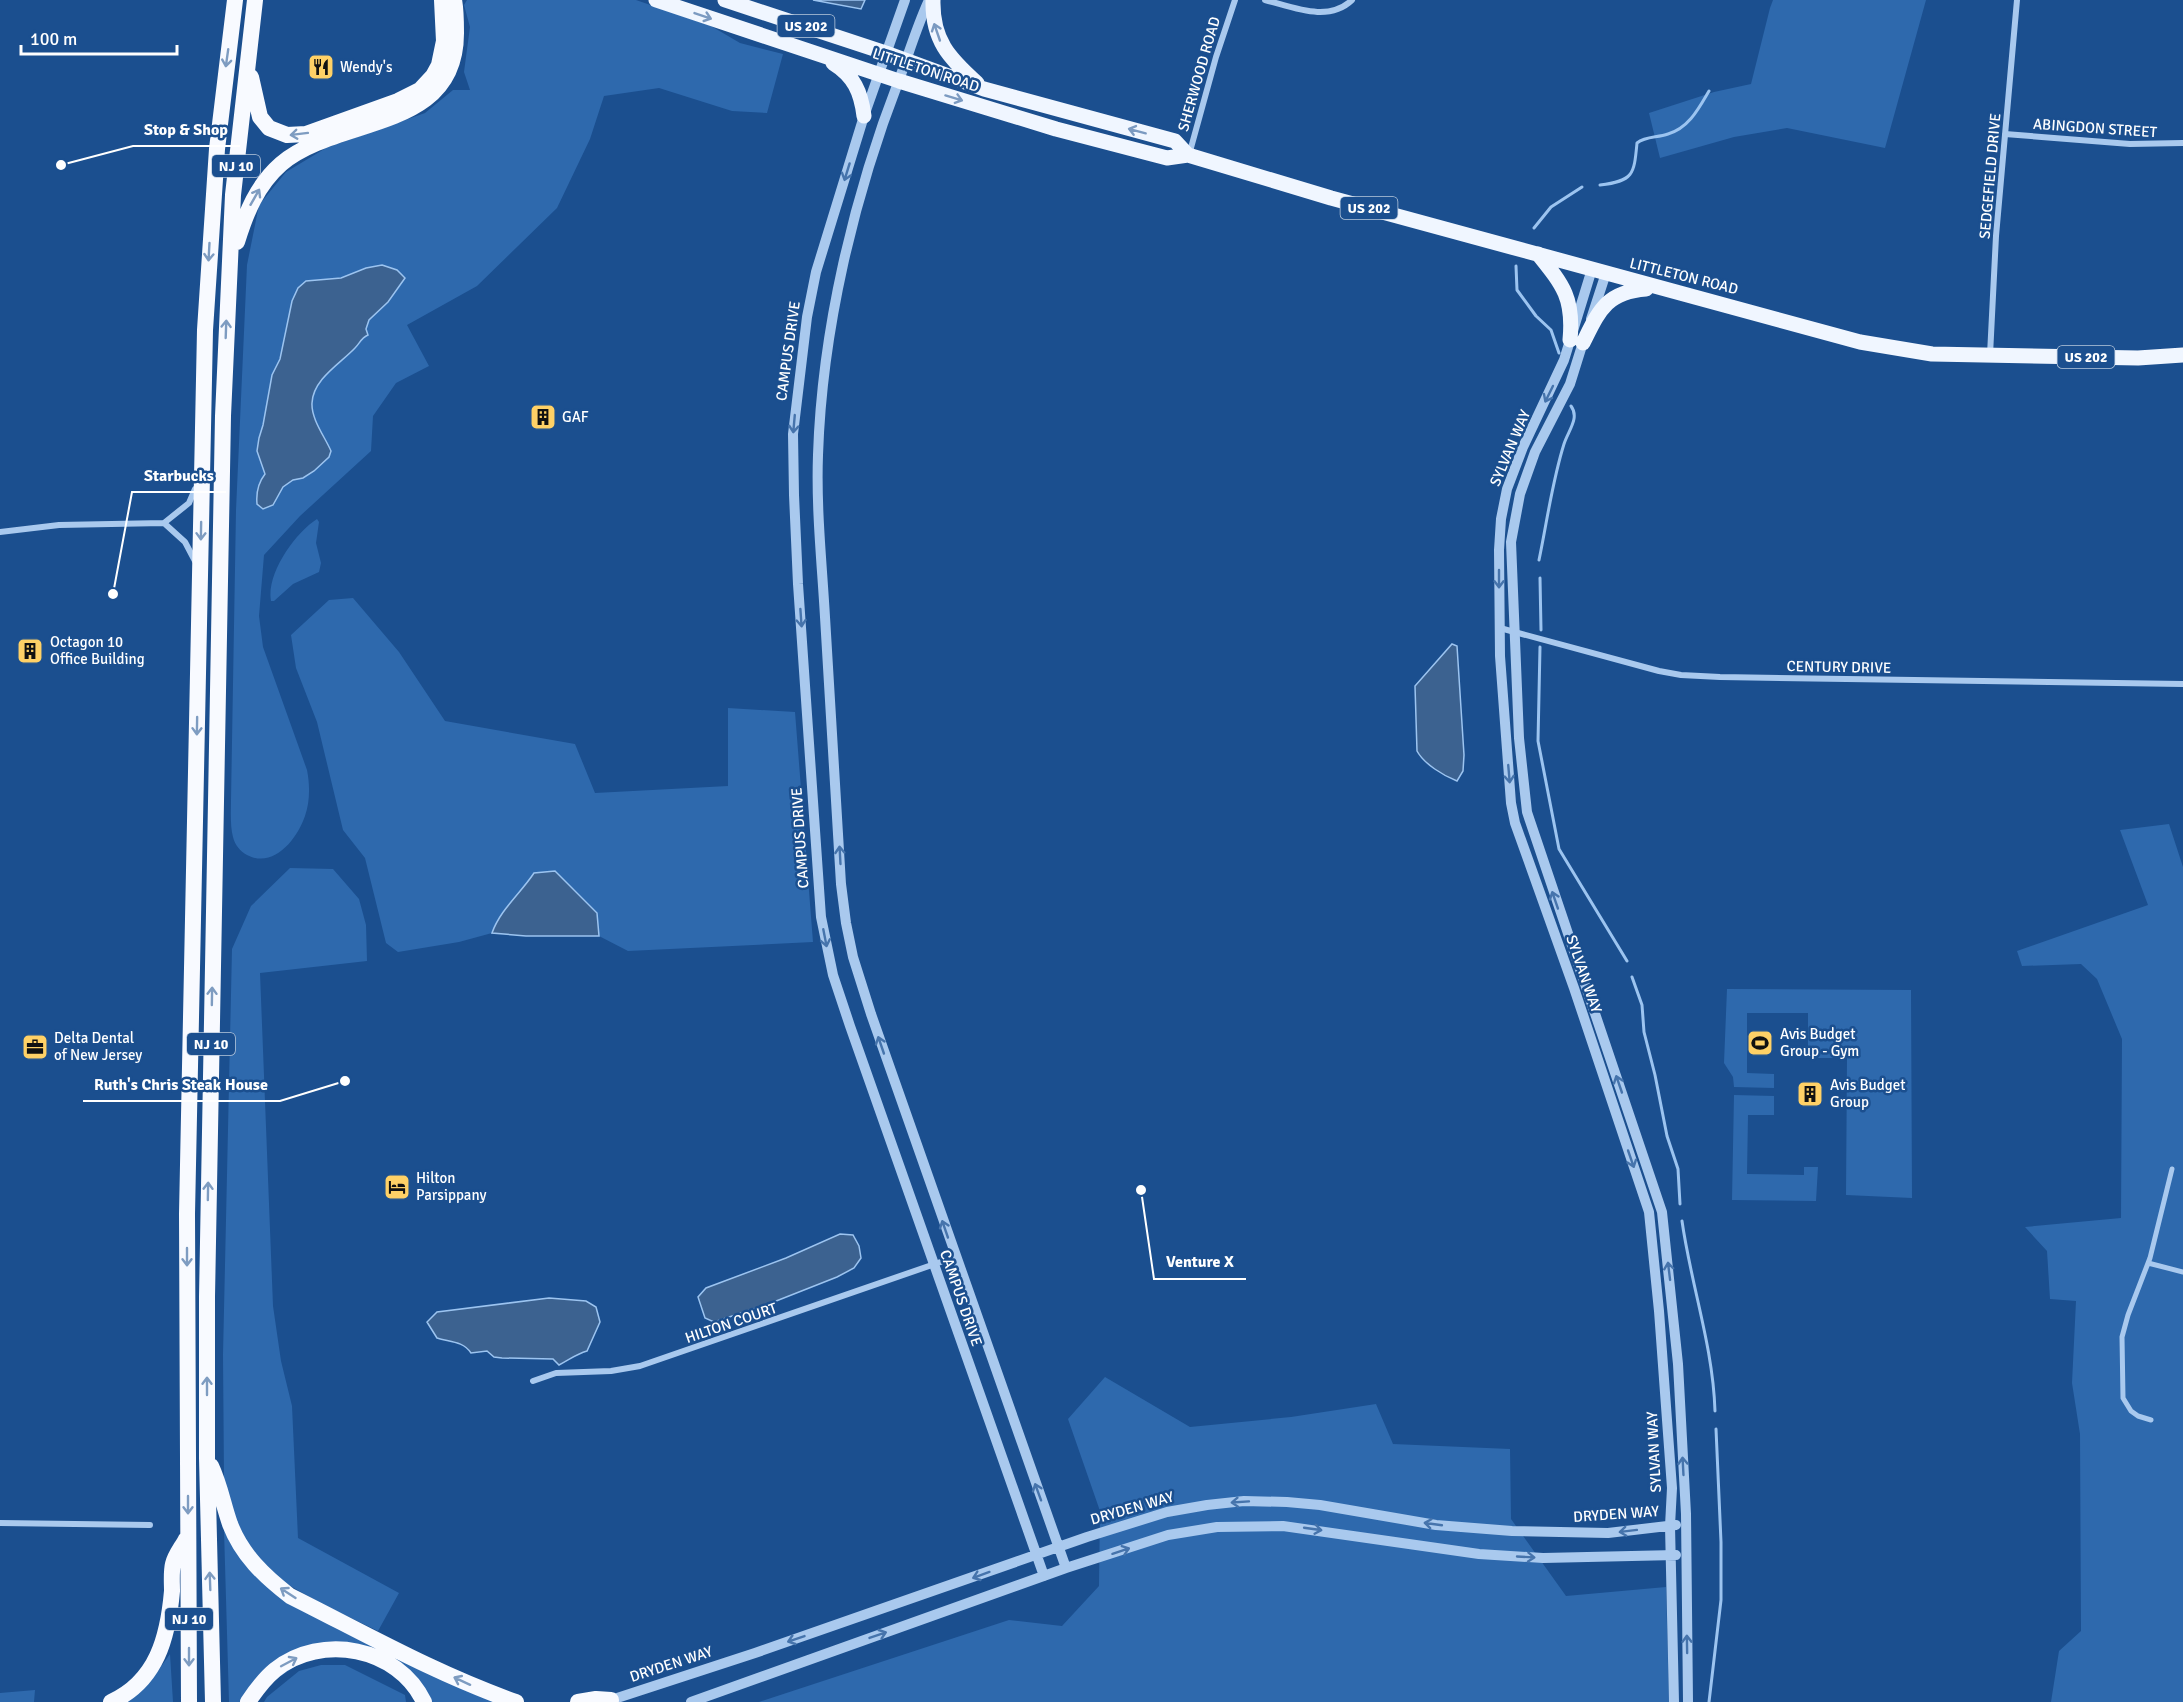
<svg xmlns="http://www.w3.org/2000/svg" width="2183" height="1702" viewBox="0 0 2183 1702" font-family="Signika,sans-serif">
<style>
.green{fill:#2e69ad}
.water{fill:#3c6290;stroke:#9cc4f0;stroke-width:1.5}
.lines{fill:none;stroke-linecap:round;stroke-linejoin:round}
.stream{stroke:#9cc4f0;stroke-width:3}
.pedestrian{stroke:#a9c9ee;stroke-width:5}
.minor{stroke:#a9c9ee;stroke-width:6}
.tertiary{stroke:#a9c9ee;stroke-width:10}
.primary{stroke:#f0f6ff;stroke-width:15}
.trunk{stroke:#f8faff;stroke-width:16}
.oneway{stroke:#7b9ac1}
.oneway2{stroke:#7e9cc1}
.oneway3{stroke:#4674ac}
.labels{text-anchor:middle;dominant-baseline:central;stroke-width:5;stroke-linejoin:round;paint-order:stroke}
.shield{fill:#1b4f8f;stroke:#bbcadd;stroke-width:1.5}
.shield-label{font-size:14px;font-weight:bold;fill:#fff}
.poi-label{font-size:15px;fill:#fff;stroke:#1b4f8f;text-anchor:start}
.street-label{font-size:15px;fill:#fff;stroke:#1b4f8f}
.leader{fill:none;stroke:#fff;stroke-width:2}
.callout-dot{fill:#fff;stroke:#1b4f8f;stroke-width:2}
.callout-label{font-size:16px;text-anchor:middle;font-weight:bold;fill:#fff;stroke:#1b4f8f;stroke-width:5;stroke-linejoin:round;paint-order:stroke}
</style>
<rect width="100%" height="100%" fill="#1b4f8f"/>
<path class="green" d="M467 0H636L711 26 740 43 783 54 767 113 732 111 659 88 604 96 590 139 557 208 477 286 407 325 429 366 396 383 373 416 371 451 300 516 264 555 259 616 263 647 307 770C310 785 310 802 305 816 297 839 274 869 247 855 240 851 235 845 233 837 230 826 231 811 231 800L236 510 247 265 259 205 286 172 326 148 425 113 453 90H470L464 72 470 27 464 5Z
M1773 0H1926L1885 148 1787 128 1734 137 1660 158 1649 113 1714 92 1751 84 1770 8Z
M317 519 319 522 316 543 321 563 319 572 293 584 274 601H271C266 574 295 533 317 519Z
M353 598 399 652 445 721 575 744 595 793 728 786V708L795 712 813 942 628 951 599 936 597 913 534 873C520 894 500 910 492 933L459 942 398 952 386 943 365 858 343 830 317 722 296 668 291 635 329 600Z
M2169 824 2183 867V1702H2051L2059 1651 2081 1631 2080 1434 2072 1383 2076 1301 2050 1299 2047 1251 2025 1227 2121 1218 2122 1039 2097 979 2081 964 2022 966 2017 951 2148 905 2120 830Z
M290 868 333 869 359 899 366 925 367 961 260 973 273 1306 281 1361 292 1406 298 1538 399 1593 378 1631 324 1605 278 1579 251 1551 232 1515 224 1479 223 1355 232 949 251 906Z
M1727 989 1911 990 1912 1198 1846 1195 1847 1058H1808V1013H1747V1073L1774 1074V1088L1734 1087 1733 1077 1724 1063Z
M1734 1095 1774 1096V1115H1748L1747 1174 1804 1175V1167H1818L1816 1201 1732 1200Z
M1105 1377 1190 1427 1291 1417 1376 1404 1393 1444 1510 1449 1511 1519 1566 1596 1666 1587 1669 1702H759L1009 1620 1062 1626 1099 1586 1100 1511 1068 1419Z
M224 1530 261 1581 495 1702H430L426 1691 330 1643 242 1702H229Z
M170 1654 173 1702H122L155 1675Z
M321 1665H345L405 1695 406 1702H264L267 1697 299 1671Z
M35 1690 34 1702H0V1693Z"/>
<path class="water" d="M813 0H865L861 9Z
M382 265 397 270 405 278 388 302 369 320 366 329 368 335C361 338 360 343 355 348 341 363 313 379 312 403 311 419 325 437 331 451L329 457 314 471 303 478 293 480 283 487 273 505 263 509 257 504C256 493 258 483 265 474L257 451 259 438 263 425 272 375 280 359 292 301 298 288 306 281 341 278 366 268Z
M1452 644 1457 646 1464 755 1463 771 1457 781C1444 776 1424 764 1417 751L1415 686Z
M555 871 597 913 599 936H526L492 933C500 910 520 894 534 873Z
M840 1234 853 1235 859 1246 861 1258 854 1268 837 1277 766 1305 714 1322 705 1318 698 1297 706 1288 786 1258Z
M549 1298 586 1301 596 1307 600 1322 587 1351C576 1354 569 1360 559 1365L553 1359 502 1358 494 1357 487 1351 471 1353C463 1341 450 1342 437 1338L427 1322 437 1312Z"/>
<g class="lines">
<path class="stream" d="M1600 185C1634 181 1634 174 1637 143 1646 136 1657 138 1668 134 1689 128 1699 108 1709 91
M1534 228 1551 207 1582 187
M1516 266 1517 290 1536 316 1551 330 1559 353
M1539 560C1547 522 1552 482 1564 444 1568 431 1580 418 1571 406
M1540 578 1541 630
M1540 647 1538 741 1559 849 1627 961
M1632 977 1642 1005 1644 1032 1655 1075 1667 1136 1678 1169 1680 1204
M1682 1221C1691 1285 1713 1346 1715 1411
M1709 1702 1721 1600V1542L1716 1429"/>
<path class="pedestrian" d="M2148 1263 2183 1272
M2151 1420 2138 1416 2131 1411 2123 1398 2122 1337 2128 1315 2150 1258 2172 1169"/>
<path class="minor" d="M1265 0C1293 7 1328 23 1352 0
M2005 134 2130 144 2183 143
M1189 155 1216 57 1235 0
M1990 355 1996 236 2017 0
M164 523 185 542 195 561
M0 532 59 525 164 523 189 503 195 489
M1500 628 1659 671 1681 675 1720 677 2183 684
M533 1381 556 1373 611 1371 640 1366 955 1257
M0 1523 150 1525"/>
<path class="tertiary" d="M905 0 864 116 816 272 807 317 793 434 794 495 798 584 821 917 833 975 850 1026 1044 1576
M929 0C917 26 909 53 899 80 854 196 822 330 818 455 816 509 822 564 825 617 831 706 836 795 841 884L846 923 853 957 871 1014 1066 1568
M1592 269 1564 360 1523 447 1507 489 1501 519 1499 550 1500 656 1511 803 1515 823 1574 988 1649 1212 1659 1311 1672 1488 1670 1526 1674 1702
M1591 319 1606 273
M1585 336 1570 384 1535 452 1520 494 1511 542 1519 738 1527 812 1662 1212 1678 1364 1686 1514 1688 1702
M611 1700 755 1653 1087 1537 1167 1512 1207 1505 1244 1501 1287 1502 1320 1505 1436 1525 1512 1531 1608 1533 1676 1525
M691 1702 1066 1568 1168 1535 1217 1527 1283 1526 1479 1554 1543 1558 1676 1555"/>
<path class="primary" d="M656 0 899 81 1056 129 1167 158 1188 155 1331 198 1860 342 1932 354 2138 358 2183 355
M725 0 886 53 984 89 1175 141 1188 155
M933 0C932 40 949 58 977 83
M833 63C854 76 861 92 864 116
M1538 254C1563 285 1574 298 1570 340
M1583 343C1599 311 1606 292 1646 289"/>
<path class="trunk" d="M251 77 260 117 269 128 287 135 306 134 398 101 420 90 433 76 439 65 444 41 442 0
M237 242C246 213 257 185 281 164 339 115 457 133 456 32 456 21 456 10 454 0
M211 1466C220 1485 223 1504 230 1524 242 1555 264 1576 290 1596 364 1633 438 1675 516 1702
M111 1702C157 1681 168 1637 172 1591 172 1583 171 1572 173 1564 175 1555 182 1547 186 1539
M189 1702 187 1214 205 330 217 149 235 0
M213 1702 207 1458V1297L223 416 233 195 255 0
M248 1702C256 1690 264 1679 275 1670 321 1633 398 1647 424 1702
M578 1702 596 1699 611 1700"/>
</g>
<defs><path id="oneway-shaft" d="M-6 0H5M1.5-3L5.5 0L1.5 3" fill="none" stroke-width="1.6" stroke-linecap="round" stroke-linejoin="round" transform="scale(1.5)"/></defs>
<g class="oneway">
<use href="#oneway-shaft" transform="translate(703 16) rotate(19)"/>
<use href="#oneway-shaft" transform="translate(937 32) rotate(-109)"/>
<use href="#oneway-shaft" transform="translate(954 98) rotate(17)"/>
<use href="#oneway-shaft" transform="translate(1137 131) rotate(-165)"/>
</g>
<g class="oneway2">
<use href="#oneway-shaft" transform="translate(227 58) rotate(98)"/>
<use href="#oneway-shaft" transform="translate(299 134) rotate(173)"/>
<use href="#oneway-shaft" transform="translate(255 197) rotate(-60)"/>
<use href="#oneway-shaft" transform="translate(209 252) rotate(93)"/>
<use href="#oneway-shaft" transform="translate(226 329) rotate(-88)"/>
<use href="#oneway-shaft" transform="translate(201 531) rotate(91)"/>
<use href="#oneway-shaft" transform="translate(197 726) rotate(91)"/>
<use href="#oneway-shaft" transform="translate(212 996) rotate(-89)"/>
<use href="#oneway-shaft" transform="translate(208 1191) rotate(-89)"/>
<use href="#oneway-shaft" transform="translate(187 1257) rotate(90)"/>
<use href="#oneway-shaft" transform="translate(207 1386) rotate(-90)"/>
<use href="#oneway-shaft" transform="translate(188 1505) rotate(90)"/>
<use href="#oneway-shaft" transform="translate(210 1581) rotate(-92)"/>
<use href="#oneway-shaft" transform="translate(288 1593) rotate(-147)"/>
<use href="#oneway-shaft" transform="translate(189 1657) rotate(90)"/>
<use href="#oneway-shaft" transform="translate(289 1662) rotate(-28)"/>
<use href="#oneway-shaft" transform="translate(462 1681) rotate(-155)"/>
</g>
<g class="oneway3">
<use href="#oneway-shaft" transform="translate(847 172) rotate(107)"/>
<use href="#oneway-shaft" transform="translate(1549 394) rotate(116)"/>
<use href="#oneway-shaft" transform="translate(794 424) rotate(95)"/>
<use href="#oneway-shaft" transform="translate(1499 579) rotate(90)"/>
<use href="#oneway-shaft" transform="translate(801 618) rotate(86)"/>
<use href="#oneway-shaft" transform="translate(1509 774) rotate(85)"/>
<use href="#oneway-shaft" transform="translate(840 855) rotate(-93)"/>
<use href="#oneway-shaft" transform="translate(1555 900) rotate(-109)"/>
<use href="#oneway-shaft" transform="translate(825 938) rotate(79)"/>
<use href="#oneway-shaft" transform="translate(881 1045) rotate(-109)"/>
<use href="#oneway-shaft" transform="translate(1619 1084) rotate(-109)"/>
<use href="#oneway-shaft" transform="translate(1631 1159) rotate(71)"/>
<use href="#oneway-shaft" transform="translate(945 1229) rotate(-109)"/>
<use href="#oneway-shaft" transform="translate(1669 1271) rotate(-97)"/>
<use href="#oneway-shaft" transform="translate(1683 1466) rotate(-93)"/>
<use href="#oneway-shaft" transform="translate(1038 1492) rotate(-110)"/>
<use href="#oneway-shaft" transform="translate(1240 1502) rotate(176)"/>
<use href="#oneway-shaft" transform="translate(1433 1524) rotate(-172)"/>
<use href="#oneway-shaft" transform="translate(1313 1529) rotate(8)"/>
<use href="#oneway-shaft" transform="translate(1628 1531) rotate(173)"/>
<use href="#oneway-shaft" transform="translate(1121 1551) rotate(-18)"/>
<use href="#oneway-shaft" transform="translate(1526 1557) rotate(3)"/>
<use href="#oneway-shaft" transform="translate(981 1575) rotate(160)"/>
<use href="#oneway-shaft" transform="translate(878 1635) rotate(-19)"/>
<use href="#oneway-shaft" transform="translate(796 1639) rotate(161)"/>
<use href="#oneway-shaft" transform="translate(1687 1644) rotate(-91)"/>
</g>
<defs>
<g id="restaurant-square" transform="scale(1.35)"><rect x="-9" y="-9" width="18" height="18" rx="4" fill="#ffd166" stroke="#1b4f8f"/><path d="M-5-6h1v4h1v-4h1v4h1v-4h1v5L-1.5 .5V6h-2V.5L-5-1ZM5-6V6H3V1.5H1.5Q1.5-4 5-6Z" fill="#111"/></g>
<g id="building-square" transform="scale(1.35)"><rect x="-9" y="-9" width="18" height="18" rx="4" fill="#ffd166" stroke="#1b4f8f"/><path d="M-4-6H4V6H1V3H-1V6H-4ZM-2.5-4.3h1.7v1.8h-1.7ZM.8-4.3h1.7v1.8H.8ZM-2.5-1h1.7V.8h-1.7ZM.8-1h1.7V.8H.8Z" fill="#111"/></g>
<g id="stadium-square" transform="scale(1.35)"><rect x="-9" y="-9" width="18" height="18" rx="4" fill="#ffd166" stroke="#1b4f8f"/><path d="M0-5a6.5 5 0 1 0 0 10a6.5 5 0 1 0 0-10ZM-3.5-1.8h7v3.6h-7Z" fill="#111"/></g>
<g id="office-square" transform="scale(1.35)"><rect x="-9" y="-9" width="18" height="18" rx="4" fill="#ffd166" stroke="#1b4f8f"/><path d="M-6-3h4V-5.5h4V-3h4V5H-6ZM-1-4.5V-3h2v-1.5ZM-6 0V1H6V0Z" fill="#111"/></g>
<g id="hotel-square" transform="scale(1.35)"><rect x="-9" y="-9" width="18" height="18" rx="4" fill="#ffd166" stroke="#1b4f8f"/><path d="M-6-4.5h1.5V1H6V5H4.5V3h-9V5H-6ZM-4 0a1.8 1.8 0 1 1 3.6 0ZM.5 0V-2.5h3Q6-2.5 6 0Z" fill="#111"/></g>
</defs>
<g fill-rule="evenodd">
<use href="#restaurant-square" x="321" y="67"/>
<use href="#building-square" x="543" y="417"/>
<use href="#building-square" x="30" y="651"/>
<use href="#stadium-square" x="1760" y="1043"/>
<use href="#office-square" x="35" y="1047"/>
<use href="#building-square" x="1810" y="1094"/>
<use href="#hotel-square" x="397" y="1187"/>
</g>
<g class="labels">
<g class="shield">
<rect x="777.5" y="15" width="57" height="22" rx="4.5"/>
<rect x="212" y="155" width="48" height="22" rx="4.5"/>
<rect x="1340.5" y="197" width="57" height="22" rx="4.5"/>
<rect x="2057.5" y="346" width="57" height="22" rx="4.5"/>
<rect x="187" y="1033" width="48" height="22" rx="4.5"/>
<rect x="165" y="1608" width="48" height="22" rx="4.5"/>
</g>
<g class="shield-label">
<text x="806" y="26">US 202</text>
<text x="236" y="166">NJ 10</text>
<text x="1369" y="208">US 202</text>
<text x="2086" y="357">US 202</text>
<text x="211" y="1044">NJ 10</text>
<text x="189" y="1619">NJ 10</text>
</g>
<g class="poi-label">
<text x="340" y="67">Wendy's</text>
<text x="562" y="417">GAF</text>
<text x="50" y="642">Octagon 10<tspan x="50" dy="17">Office Building</tspan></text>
<text x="1780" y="1034">Avis Budget<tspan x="1780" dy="17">Group - Gym</tspan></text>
<text x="54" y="1038">Delta Dental<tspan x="54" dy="17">of New Jersey</tspan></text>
<text x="1830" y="1085">Avis Budget<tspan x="1830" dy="17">Group</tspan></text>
<text x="416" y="1178">Hilton<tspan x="416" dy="17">Parsippany</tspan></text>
</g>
<g class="street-label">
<text transform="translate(926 70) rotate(18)">LITTLETON ROAD</text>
<text transform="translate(1199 74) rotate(-74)">SHERWOOD ROAD</text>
<text transform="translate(2095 128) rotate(4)">ABINGDON STREET</text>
<text transform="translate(1990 176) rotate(-85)">SEDGEFIELD DRIVE</text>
<text transform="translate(1684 276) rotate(14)">LITTLETON ROAD</text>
<text transform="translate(788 351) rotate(-82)">CAMPUS DRIVE</text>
<text transform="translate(1510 448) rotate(-67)">SYLVAN WAY</text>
<text transform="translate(1839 667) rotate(1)">CENTURY DRIVE</text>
<text transform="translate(800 838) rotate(-94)">CAMPUS DRIVE</text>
<text transform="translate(1584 974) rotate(71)">SYLVAN WAY</text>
<text transform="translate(961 1298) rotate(71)">CAMPUS DRIVE</text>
<text transform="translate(731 1323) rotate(-19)">HILTON COURT</text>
<text transform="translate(1654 1452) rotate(-93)">SYLVAN WAY</text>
<text transform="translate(1132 1508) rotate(-16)">DRYDEN WAY</text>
<text transform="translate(1616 1514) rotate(-4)">DRYDEN WAY</text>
<text transform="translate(671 1664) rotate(-18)">DRYDEN WAY</text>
</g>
</g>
<path class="leader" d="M61 165L133 146H240M113 594L132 492H226M345 1081L280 1101H83M1141 1190L1154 1279H1246"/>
<g class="callout-dot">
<circle cx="61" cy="165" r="6"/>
<circle cx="113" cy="594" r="6"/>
<circle cx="345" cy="1081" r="6"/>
<circle cx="1141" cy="1190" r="6"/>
</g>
<g class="callout-label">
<text x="186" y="135">Stop &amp; Shop</text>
<text x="179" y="481">Starbucks</text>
<text x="181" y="1090">Ruth's Chris Steak House</text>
<text x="1200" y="1267">Venture X</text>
</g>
<path d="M21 45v9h156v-9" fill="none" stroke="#ffffff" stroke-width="3"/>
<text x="30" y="45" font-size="18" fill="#ffffff" stroke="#1b4f8f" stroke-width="4.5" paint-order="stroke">100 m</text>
</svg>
